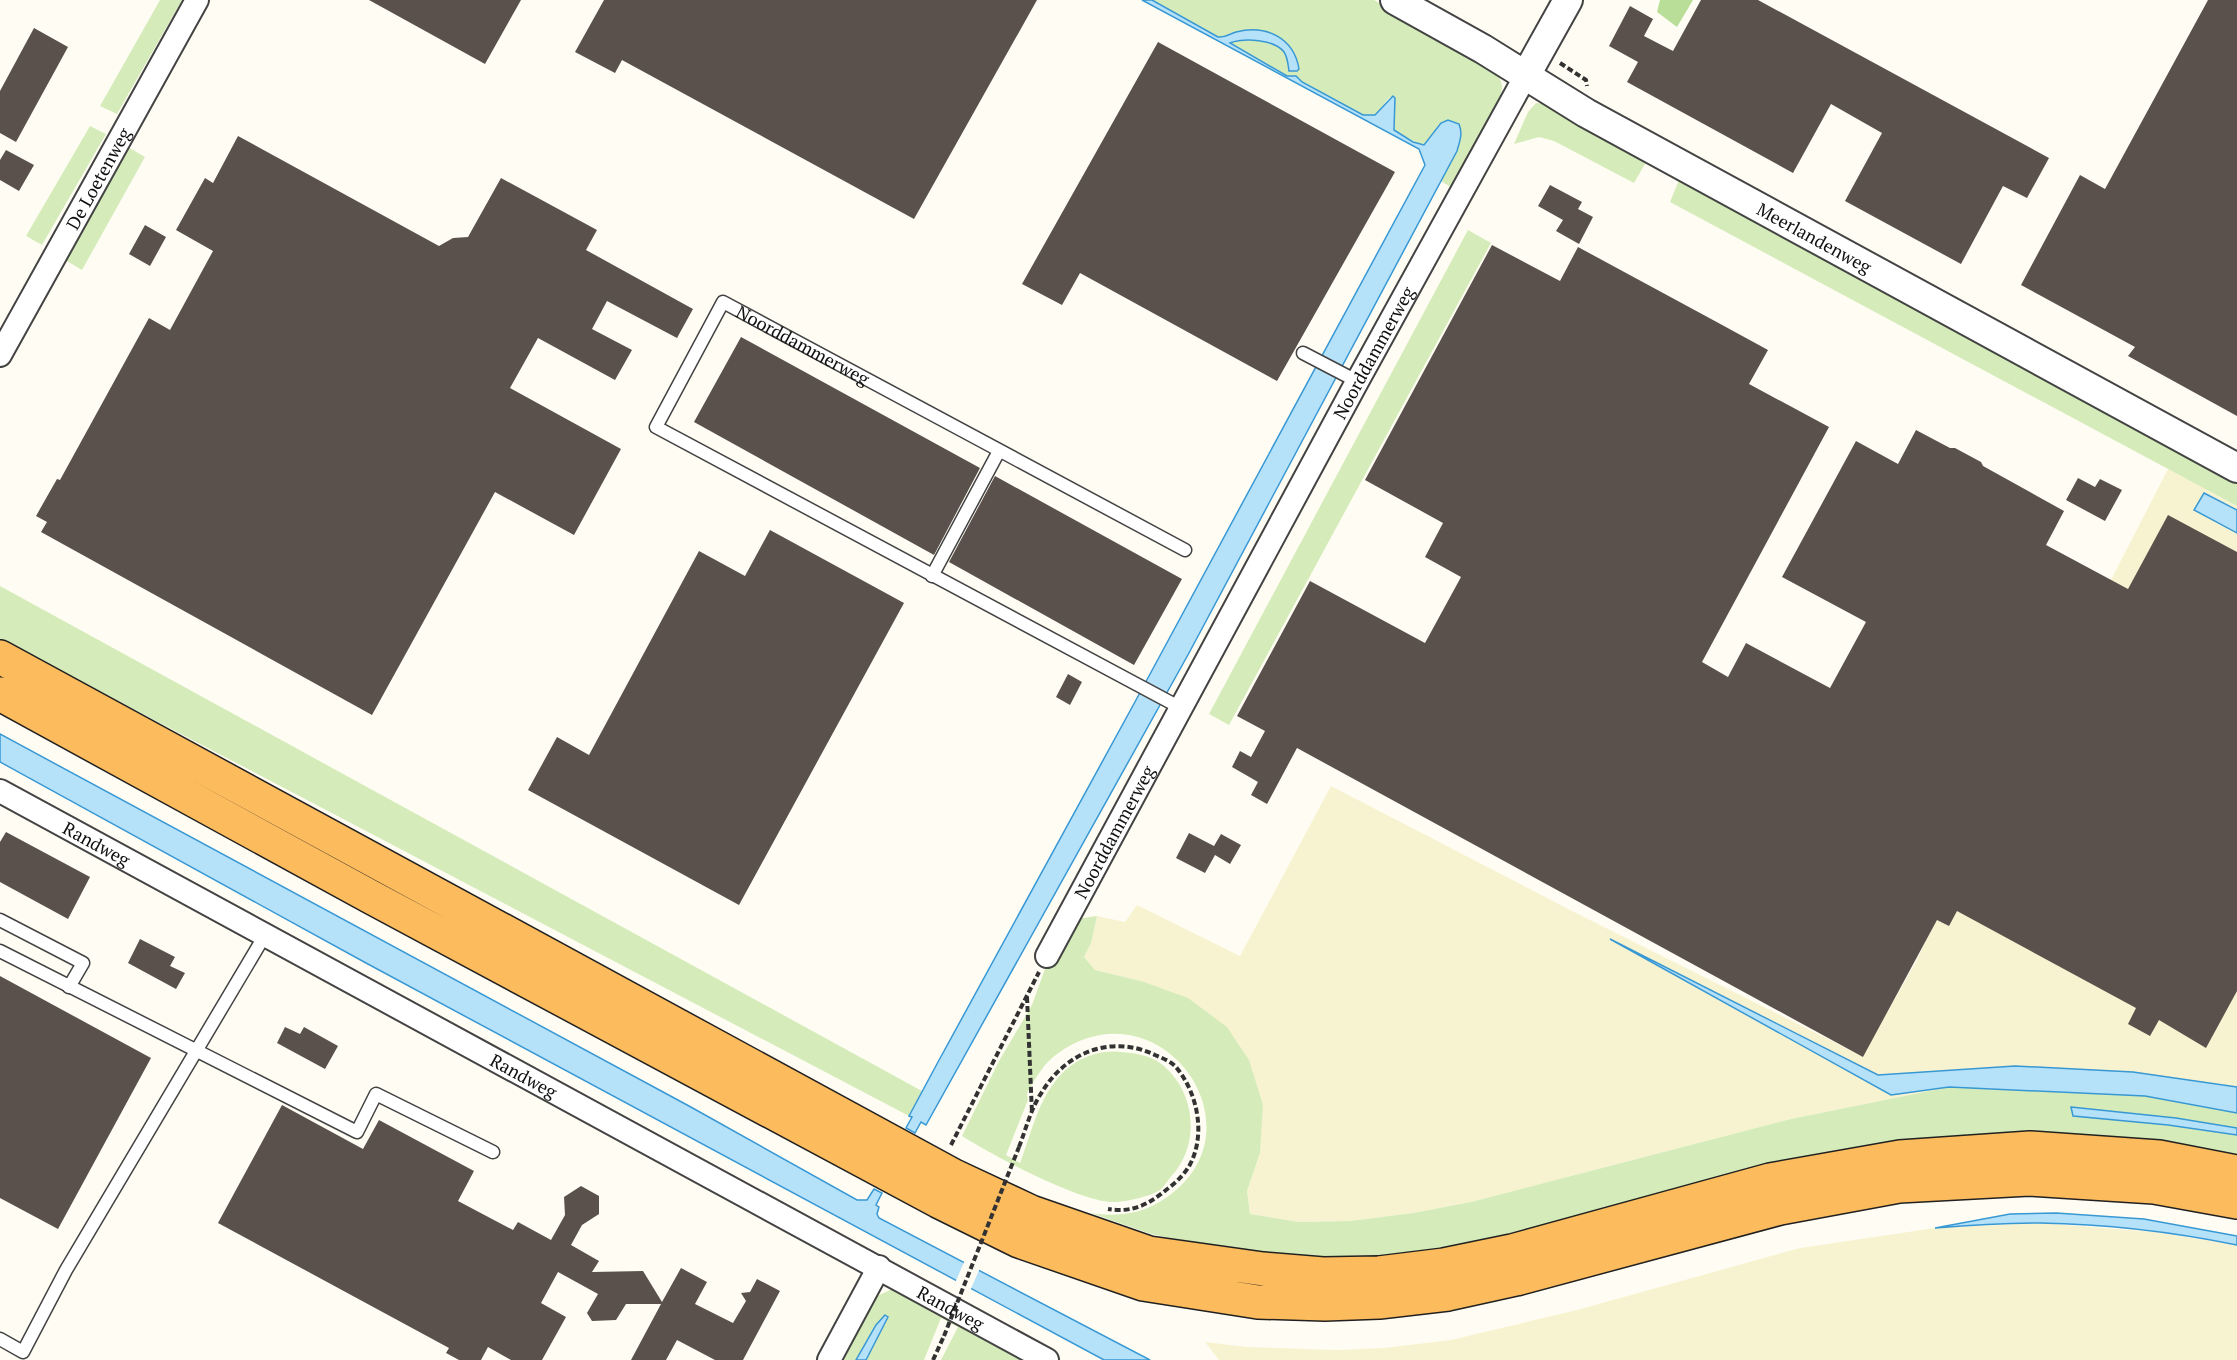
<svg xmlns="http://www.w3.org/2000/svg" width="2237" height="1360" viewBox="0 0 2237 1360" font-family="'PT Serif',serif">
<style>
.farmland{fill:#f7f3d1}
.green{fill:#d5ecba}
.forest{fill:#b8de98}
.water{fill:#b5e1f9;stroke:#3898d4;stroke-width:1.5}
.pier{fill:#fffdf3}
.building{fill:#5a514c}
.lines{fill:none;stroke-linecap:round;stroke-linejoin:round}
.service-casing{stroke:#434343;stroke-width:15}
.minor-casing{stroke:#434343;stroke-width:26}
.tertiary-casing{stroke:#434343;stroke-width:32}
.trunk-casing{stroke:#212121;stroke-width:36}
.path{stroke:#323232;stroke-width:4;stroke-dasharray:6 3;stroke-linecap:butt}
.service{stroke:#fff;stroke-width:12}
.minor{stroke:#fff;stroke-width:22}
.tertiary{stroke:#fff;stroke-width:28}
.trunk{stroke:#fcbb5d;stroke-width:33}
.path-bridge{stroke:#323232;stroke-width:4;stroke-dasharray:6 3;stroke-linecap:butt}
.labels{text-anchor:middle;dominant-baseline:central;stroke-width:6;stroke-linejoin:round;paint-order:stroke}
.street-label{font-size:18px;fill:#101010;stroke:#fff}
</style>
<rect width="100%" height="100%" fill="#fffdf3"/>
<path class="farmland" d="M2168 469 2237 506V1113L1949 1087 1791 1119 1471 1202 1413 1213 1350 1221 1299 1222 1250 1214 1247 1191 1260 1153 1141 981 1095 970 1084 957 1091 943 1097 916 1125 922 1137 905 1240 956 1331 786 1576 913 1862 1056 1916 962 1987 810 2112 578Z
M2041 1223 2155 1232 2237 1245V1360H1219L1205 1342 1247 1347 1338 1350 1384 1348 1451 1340 1577 1310 1800 1248 1935 1228Z"/>
<path class="green" d="M160 0H182L117 114 100 106Z
M1152 0H1374L1483 59C1492 67 1500 73 1502 86 1503 105 1463 168 1452 188L1441 181 1457 151 1462 131 1429 141 1422 146 1394 130 1390 97 1375 115H1363L1302 82 1296 76H1287L1229 43C1244 39 1276 38 1285 54 1288 59 1288 67 1290 72L1299 69 1293 50 1235 32 1223 38 1218 37Z
M1536 103 1549 104 1649 157 1634 183 1554 141 1539 137 1514 144 1528 112Z
M90 126 106 134 42 245 26 236Z
M126 146 145 157 82 270 65 260Z
M1681 175 2237 476V506L1670 202Z
M1468 230 1491 243 1229 725 1209 714Z
M0 586 922 1091 909 1116 0 639Z
M1097 916 1091 943 1084 957 1095 970 1141 981 1188 998 1227 1027 1249 1060 1263 1105 1260 1153 1247 1191 1250 1214 1299 1222 1350 1221 1413 1213 1471 1202 1791 1119 1949 1087 2145 1096 2237 1113V1128L2176 1118 2072 1107 2237 1135V1155L2188 1146 1478 1245 1374 1256H1290L1210 1247 1151 1234 1091 1213C1124 1218 1151 1212 1176 1190 1260 1117 1154 983 1057 1054 1044 1063 1035 1079 1027 1093L1028 1100 1006 1155 1020 1163C1030 1137 1037 1105 1054 1083 1069 1062 1094 1049 1121 1052 1134 1053 1149 1055 1160 1063 1194 1088 1201 1139 1175 1172 1170 1177 1165 1186 1160 1190 1149 1197 1129 1201 1116 1202 1083 1204 992 1155 962 1136L999 1061 1032 1005 1050 955 1076 919Z
M892 1289 904 1291 1030 1360H941L958 1327 941 1318 924 1360H866L888 1318 876 1325 856 1360H836L871 1299Z"/>
<path class="forest" d="M1660 0H1693L1677 27 1657 12Z"/>
<path class="water" d="M1142 0H1152L1218 37C1225 38 1229 34 1236 32 1266 24 1294 38 1299 69L1297 71H1289C1288 65 1288 58 1284 52 1274 39 1244 38 1230 43L1287 76H1296L1302 82 1363 115H1375L1393 96 1395 98 1394 130 1413 142 1424 145 1441 123 1448 120 1459 124C1463 134 1460 140 1457 151L1189 653 926 1125 921 1122 915 1133 906 1128 912 1117 909 1116 938 1062 1136 700 1425 165 1419 149Z
M2204 493 2237 510V533L2194 510Z
M0 734 689 1106 857 1200H867L874 1189 882 1193 876 1205 879 1207 877 1214 879 1218 1150 1360H1104L366 963 0 762Z
M1610 939 1878 1075 2015 1066 2133 1072 2237 1087V1113L2145 1096 1949 1087 1891 1095Z
M2071 1107 2176 1118 2237 1128V1135L2168 1125 2073 1116Z
M2056 1213 2144 1219 2237 1236V1245C2173 1232 2106 1224 2040 1223 2005 1223 1970 1225 1935 1228L2010 1214Z
M885 1315 888 1317 866 1360H856L876 1325Z"/>
<path class="pier" d="M965 1260 980 1268 970 1291 955 1283Z"/>
<path class="building" d="M369 0H521L485 64Z
M604 0H1037L914 219 622 60 615 73 575 52Z
M1701 0H1758L2049 158 2027 198 2003 186 1961 264 1845 201 1882 133 1831 104 1793 173 1627 82 1638 62 1609 46 1630 6 1653 19 1644 36 1673 51Z
M2208 0H2237V416L2128 356 2135 347 2021 285 2080 175 2105 189Z
M34 28 68 47 16 142 0 133V91Z
M1158 42 1395 172 1277 381 1080 273 1062 305 1022 284Z
M238 136 439 246 453 238 468 237 501 178 597 230 586 250 693 309 677 338 607 301 592 329 632 350 615 380 538 338 510 388 621 449 574 535 495 492 372 715 41 532 47 522 36 516 57 479 60 480 149 318 170 330 213 251 176 230 205 178 213 183Z
M6 150 34 165 19 191 0 180V160Z
M1550 185 1582 202 1578 209 1593 217 1579 244 1556 231 1563 220 1538 206Z
M145 225 166 237 150 266 129 254Z
M1492 245 1560 281 1578 247 1713 320 1768 350 1749 384 1829 427 1702 662 1728 677 1746 643 1830 688 1866 622 1782 577 1856 441 1898 464 1916 430 1950 448H1955L1981 462 1983 466 2064 511 2046 545 2128 589 2168 515 2237 552V991L2206 1048 2159 1020 2150 1036 2128 1024 2136 1008 1957 911 1949 926 1937 920 1863 1057 1297 748 1267 804 1251 795 1258 782 1232 767 1240 751 1251 757 1265 731 1237 716 1310 581 1425 643 1461 577 1425 557 1443 523 1365 480Z
M741 337 980 468 934 555 694 422Z
M995 476 1182 579 1134 665 949 562Z
M2078 478 2095 487 2100 479 2122 490 2105 521 2066 500Z
M770 530 904 603 739 905 528 790 557 737 589 755 699 551 745 576Z
M1068 674 1082 682 1070 705 1056 697Z
M6 832 90 877 68 919 0 882V842Z
M1189 833 1214 846 1221 834 1241 845 1230 864 1215 855 1205 873 1176 858Z
M140 939 175 957 170 966 185 973 176 989 128 963Z
M0 976 151 1058 58 1229 0 1198Z
M285 1027 300 1034 304 1027 338 1046 325 1069 277 1043Z
M282 1105 363 1149 379 1120 474 1171 458 1201 513 1230 518 1222 551 1240 565 1215 564 1197 581 1186 599 1196V1214L582 1225 571 1245 599 1261 592 1272 643 1271 662 1302 681 1268 707 1282 695 1304 733 1323 746 1301 741 1293 750 1292 757 1279 780 1291 743 1360H715L677 1340 666 1360H631L661 1304H626L616 1320 592 1321 587 1313 598 1294 558 1272 541 1303 566 1317 542 1360H511L488 1347 481 1360H459L446 1353 449 1348 218 1223Z"/>
<g class="lines">
<g class="service-casing">
<g id="service">
<path d="M1303 353 1349 377 1358 380"/>
<path d="M932 576 999 451"/>
<path id="s1" d="M1181 708 656 427 723 302 1185 550"/>
<path d="M0 920 83 963 69 987"/>
<path d="M0 951 357 1132 376 1094 493 1152"/>
<path d="M0 1339 23 1352 66 1270 265 935"/>
</g>
</g>
<g class="minor-casing">
<g id="minor">
<path id="s2" d="M0 355 197 0"/>
<path id="s3" d="M0 791 1047 1360"/>
<path id="s4" d="M1047 956 1358 380 1525 77"/>
<path d="M829 1360 879 1267"/>
</g>
</g>
<g class="tertiary-casing">
<g id="tertiary">
<path id="s5" d="M1395 0 1483 49 1586 113 2237 468"/>
<path d="M1525 77 1568 0"/>
</g>
</g>
<g class="trunk-casing">
<path id="trunk" d="M0 657 954 1176 1031 1212 1149 1253 1263 1269 1323 1274 1379 1273 1444 1265 1512 1251 1770 1180 1900 1157 2030 1148 2159 1157 2237 1172
M0 694 371 897 938 1201 1019 1241 1143 1284 1258 1302 1325 1304 1379 1302 1448 1294 1516 1279 1780 1208 1899 1186 2029 1179 2154 1187 2237 1202"/>
</g>
<path class="path" d="M1560 63 1586 80 1587 86
M1027 997 1032 1113
M951 1145 1039 972
M1019 1147C1026 1129 1031 1108 1042 1092 1066 1052 1112 1034 1155 1055 1162 1058 1170 1061 1175 1066 1198 1092 1207 1137 1188 1168 1182 1177 1174 1184 1166 1190 1148 1205 1131 1213 1108 1209
M933 1360 944 1336"/>
<use href="#service" class="service"/>
<use href="#minor" class="minor"/>
<use href="#tertiary" class="tertiary"/>
<use href="#trunk" class="trunk"/>
<path class="path-bridge" d="M944 1336 1019 1147"/>
</g>
<g class="labels">
<g class="street-label">
<text stroke="none"><textPath href="#s2" startOffset="202">De Loetenweg</textPath></text>
<text stroke="none"><textPath href="#s5" startOffset="482">Meerlandenweg</textPath></text>
<text stroke="none"><textPath href="#s1" startOffset="828">Noorddammerweg</textPath></text>
<text stroke="none"><textPath href="#s4" startOffset="686">Noorddammerweg</textPath></text>
<text stroke="none"><textPath href="#s4" startOffset="141">Noorddammerweg</textPath></text>
<text stroke="none"><textPath href="#s3" startOffset="110">Randweg</textPath></text>
<text stroke="none"><textPath href="#s3" startOffset="596">Randweg</textPath></text>
<text stroke="none"><textPath href="#s3" startOffset="1082">Randweg</textPath></text>
</g>
</g>
</svg>
